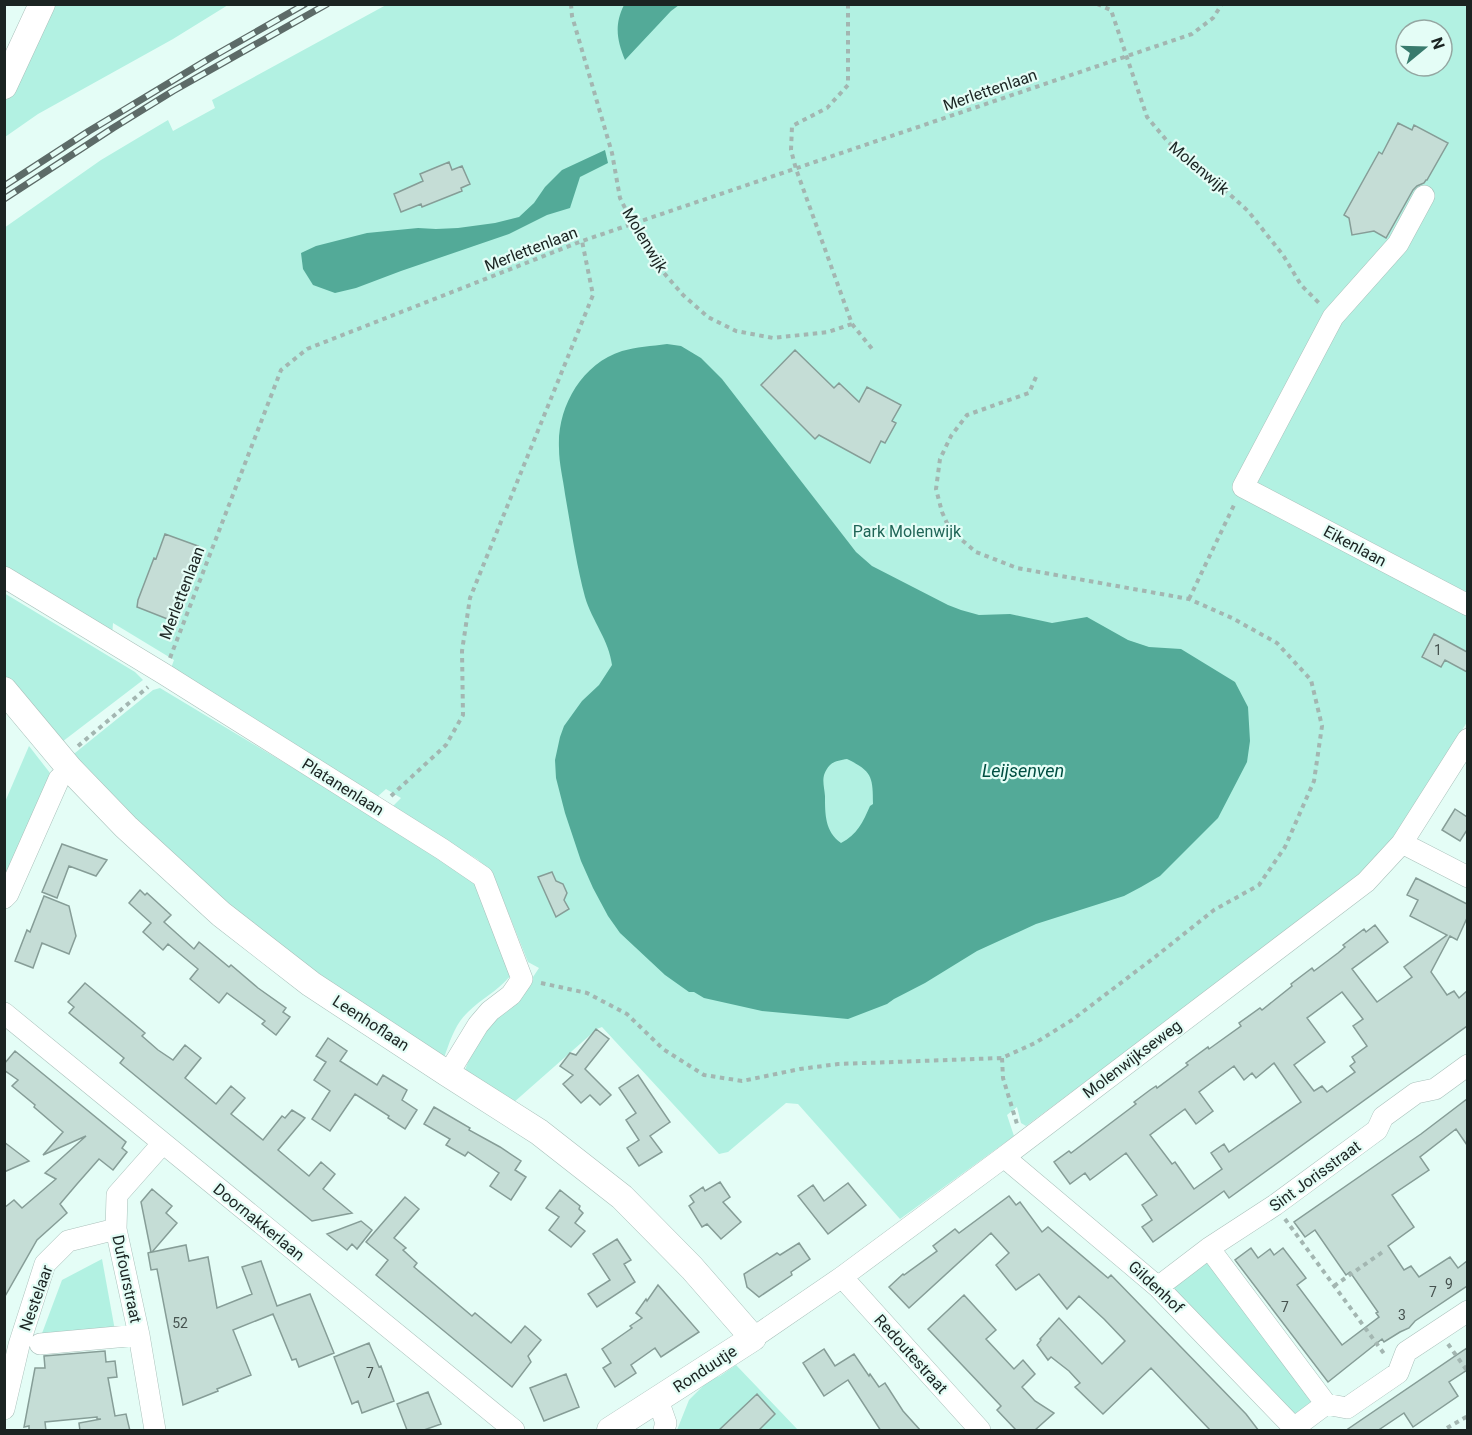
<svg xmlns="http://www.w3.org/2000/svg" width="1472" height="1435" viewBox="0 0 1472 1435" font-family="Roboto,sans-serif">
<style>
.green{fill:#b2f1e2;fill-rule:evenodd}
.water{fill:#53aa98;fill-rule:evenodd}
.building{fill:#c5ddd6;stroke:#869d97;stroke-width:1.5;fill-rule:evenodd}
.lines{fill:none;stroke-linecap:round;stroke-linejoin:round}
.minor-casing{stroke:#aac1bb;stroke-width:22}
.tertiary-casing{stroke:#aac1bb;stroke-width:27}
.path{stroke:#a3b6b1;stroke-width:4;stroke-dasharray:4.5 4.5;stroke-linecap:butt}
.minor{stroke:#fff;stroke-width:21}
.tertiary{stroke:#fff;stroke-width:26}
.rail-casing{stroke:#5d6b68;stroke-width:7}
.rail{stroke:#e4fdf6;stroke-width:4.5;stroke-dasharray:14;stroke-linecap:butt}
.labels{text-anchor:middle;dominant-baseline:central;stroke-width:4.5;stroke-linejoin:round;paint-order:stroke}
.number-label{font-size:14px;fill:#46524f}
.street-label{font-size:16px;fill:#1b2422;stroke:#e4fdf6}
.park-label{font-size:16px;fill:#206557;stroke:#e4fdf6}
.water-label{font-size:18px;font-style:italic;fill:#004f42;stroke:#e4fdf6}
</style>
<rect width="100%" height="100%" fill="#e4fdf6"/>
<path class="green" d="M48 5H228L173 39 38 114 5 137V98Z
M386 5H1467V722L1398 837 1356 880 1026 1126 1021 1123 1017 1107 1007 1115 1014 1136 900 1219 798 1104 786 1103 728 1152 719 1154 602 1027 597 1029 513 1103 465 1070 475 1044 483 1029 517 1001 539 968 528 962 494 877 486 867 477 859 391 808 401 798 386 789 376 798 170 671 174 660 113 623 112 637 5 571 4 228 101 160 168 120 173 131 215 108 212 100ZM1406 30H1442V66H1406Z
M4 593 135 672 143 680 58 745 5 683Z
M160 688 363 810 476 882 511 975C498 991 482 998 468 1012 455 1024 450 1041 444 1058L287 952 230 909 70 757 153 690Z
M29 746 50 773 5 886V802Z
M102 1259 116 1336H41L62 1280Z
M1205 1259 1321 1403 1295 1422 1171 1287Z
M736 1365 798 1430H677L689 1400 709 1380 720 1376Z"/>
<path class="water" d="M624 5H679L671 11 625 60C617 40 614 25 624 5Z
M605 150 608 163 580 177 570 208 547 215 509 234 401 271 356 288 335 293 313 285 303 269 301 253 316 246 367 233 418 228 436 229 458 228 495 223 519 217 534 203 545 187 562 170Z
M667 344 681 346 701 358 722 379 856 552 872 566 948 605 961 610 979 615 1010 614 1052 623 1087 617 1128 640 1149 647 1181 649 1235 682 1248 707 1250 741 1247 762 1218 818 1160 876 1141 887 1124 896 1036 924 977 951 925 983 894 999 887 1004 848 1019 762 1011 704 998 694 992H689L665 975 620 933 608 916 593 888 581 861 565 813 556 778 555 760 560 737 564 726 582 701 599 685 612 665C609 640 592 621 585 597 576 563 571 528 565 494 563 478 559 464 559 448 557 408 581 364 622 351 636 347 652 346 667 344ZM847 759C872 771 873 777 873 804L870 806C863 822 857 835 841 843 825 832 825 814 825 796 824 784 820 776 830 765 834 761 841 760 847 759Z"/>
<path class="building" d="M1398 123 1412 130 1414 125 1448 143 1427 180H1426L1424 183 1417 186 1413 190 1386 238 1374 231 1352 235 1349 218 1344 215 1379 152 1382 154Z
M449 162 452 170 462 166 470 184 461 188 462 191 422 207 421 204 401 212 394 194 423 181 420 174Z
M795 350 834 388 839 383 859 402 867 387 901 405 892 421 896 423 885 443 881 441 870 463 819 435 815 439 761 385Z
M165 534 198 546 170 620 137 607 138 600 154 558 156 559Z
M1434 634 1467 652V672L1445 660 1441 667 1422 657Z
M1455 809 1467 817V830L1460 841 1442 830Z
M62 844 107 860 96 876 69 866 57 898 42 892Z
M552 872 556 881 563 884 567 893 564 900 569 909 556 917 538 877Z
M1416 878 1467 904V918L1457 940 1450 936 1431 972 1447 995 1454 991 1459 998 1467 991V1026L1229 1198 1224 1191 1153 1242 1142 1227 1152 1220 1142 1205 1157 1195 1126 1153 1090 1180 1085 1173 1070 1184 1054 1162 1069 1151 1071 1153 1136 1104 1134 1102 1150 1090 1156 1086 1157 1088 1188 1065 1186 1063 1208 1047 1209 1049 1241 1026 1239 1023 1260 1008 1262 1010 1292 986 1291 984 1312 968 1314 971 1338 953 1345 947 1343 945 1364 929 1366 932 1375 925 1388 942 1352 969 1377 1002 1412 977 1404 967 1447 935 1410 916 1418 900 1407 895ZM1342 992 1363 1019 1353 1026 1367 1046 1352 1057 1355 1062 1350 1066 1355 1072 1327 1092 1322 1086 1314 1091 1294 1065 1325 1042 1307 1018ZM1274 1063 1301 1102 1229 1152 1224 1144 1211 1153 1222 1169 1194 1189 1175 1162 1172 1164 1150 1135 1185 1109 1196 1124 1213 1111 1199 1092 1234 1066 1244 1080 1252 1073 1256 1078Z
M140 890 145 895 147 893 171 915 164 922 194 949 199 942 229 967 231 965 258 988 286 1008 283 1012 290 1017 276 1035 262 1024 265 1021 227 993 219 1003 190 979 198 969 168 944 163 950 143 932 151 923 129 903Z
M44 896 69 906 76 936 69 954 42 943 33 968 15 961 27 930 30 932Z
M85 983 145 1033 142 1036 158 1050 173 1060 185 1045 201 1058 185 1078 216 1104 231 1086 245 1098 231 1114 263 1140 282 1116 285 1118 292 1110 305 1118 278 1150 309 1176 321 1162 335 1174 323 1189 352 1213 312 1221 120 1063 124 1058 69 1013 74 1007 68 1002Z
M596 1029 609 1039 585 1069 611 1095 600 1105 590 1095 581 1103 563 1084 573 1075 560 1066 570 1053 576 1055Z
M328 1038 347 1051 340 1061 377 1085 383 1075 407 1090 402 1100 417 1110 405 1129 388 1118 389 1116 355 1094 330 1131 312 1119 330 1091 314 1080 326 1062 316 1056Z
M15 1051 126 1142 122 1148 127 1152 113 1170 99 1159 77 1184 60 1204 67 1213 37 1240 4 1298V1208L14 1200 22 1208 56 1179 45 1173 86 1136 43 1155 63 1132 34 1107 35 1105 12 1086 18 1080 4 1070V1064Z
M638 1075 670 1122 650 1136 662 1152 639 1166 627 1148 639 1140 626 1120 636 1113 619 1088Z
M1467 1099V1145L1456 1129 1420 1157 1429 1170 1392 1195 1414 1227 1388 1246 1404 1270 1411 1266 1419 1277 1450 1257 1458 1268 1467 1261V1286L1415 1321 1409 1328 1400 1332 1384 1342 1382 1339 1328 1382 1235 1260 1251 1248 1258 1258 1270 1249 1274 1255 1283 1248 1306 1278 1297 1285 1342 1345 1379 1317 1376 1313 1378 1312 1350 1272 1346 1275 1315 1230 1305 1237 1294 1222 1421 1134Z
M434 1107 470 1128 469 1130 500 1147 521 1161 515 1170 526 1177 511 1200 490 1186 499 1173 468 1152 465 1156 446 1145 450 1139 424 1124Z
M4 1142 29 1161 4 1172Z
M720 1182 730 1197 723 1202 741 1222 721 1239 707 1224 702 1227 689 1206 694 1202 690 1196 703 1187 705 1191Z
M848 1183 866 1205 828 1234 798 1196 813 1185 824 1201Z
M152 1189 172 1206 166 1213 177 1223 152 1252 186 1245 189 1261 208 1257 217 1308 252 1294 242 1267 261 1261 277 1306 310 1294 334 1353 299 1367 296 1359 292 1360 273 1314 233 1330 251 1375 217 1389 218 1391 183 1405 157 1269 151 1270 148 1253 151 1252 141 1202Z
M560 1190 580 1206 579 1209 583 1213 575 1223 585 1231 571 1247 549 1230 559 1217 546 1208Z
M1009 1196 1016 1205 1020 1202 1042 1232 1048 1227 1108 1278 1111 1275 1246 1414 1259 1431H1211L1151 1368 1103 1414 1075 1387 1080 1383 1069 1371 1051 1357 1048 1360 1037 1345 1041 1340 1040 1339 1059 1318 1102 1364 1125 1341 1104 1319 1079 1296 1067 1309 1039 1274 1016 1290 996 1265 1009 1253 991 1233 909 1308 889 1287 903 1274 904 1275 937 1251 933 1246 955 1229 959 1233Z
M405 1197 419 1209 394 1238 406 1248 403 1250 417 1263 414 1267 472 1316 475 1313 511 1343 525 1326 541 1340 528 1356 531 1362 512 1387 376 1275 388 1260 366 1242Z
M361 1221 372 1230 357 1249 352 1244 347 1250 327 1234Z
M617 1239 631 1260 624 1264 635 1282 597 1307 588 1294 610 1280 593 1254Z
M799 1243 810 1259 791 1272 792 1275 759 1297 747 1287 744 1274 777 1253 780 1255Z
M658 1285 699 1332 661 1357 655 1348 631 1365 636 1373 615 1387 603 1368 611 1363 602 1349 632 1328 630 1326 642 1318 636 1313 646 1299 647 1301Z
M964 1295 996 1330 986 1339 1014 1369 1023 1360 1035 1374 1022 1387 1035 1401 1054 1413 1035 1430H1016L997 1410 1001 1406 928 1329Z
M369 1343 379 1367 381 1366 394 1401 362 1413 358 1401 352 1404 334 1357Z
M1467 1348V1370L1449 1382 1458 1396 1413 1427 1404 1413 1377 1431H1345Z
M824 1349 835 1366 854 1354 869 1376 870 1374 879 1387 885 1383 903 1411 921 1431H881L848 1380 824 1396 803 1363Z
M105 1351 106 1362 115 1361 117 1377 108 1378 115 1416 126 1414 130 1431H80L79 1423 101 1419H97V1417L45 1422 46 1431H29V1426L24 1427 35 1368H45L44 1356Z
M566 1374 579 1407 544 1421 530 1388Z
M428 1392 441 1424 424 1430H407L397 1404Z
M757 1394 775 1414 758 1431H718Z"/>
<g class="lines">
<g class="minor-casing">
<path id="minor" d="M1424 196 1398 244 1333 317 1243 487 1468 605
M4 577 164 674 442 849 483 877 522 979 511 995 490 1011 478 1025 448 1074
M1402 843 1468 877
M4 898 8 894 59 779 70 769
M4 1013 514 1430
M1004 1157 1158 1287 1296 1430
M1209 1248 1326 1404
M842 1277 980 1430
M1158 1287 1209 1248 1275 1205 1377 1130 1383 1117 1416 1093 1435 1089 1468 1065
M753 1338 842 1277 1004 1157 1366 882 1402 843 1468 739
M40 1344 139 1335
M658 1400 666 1423 664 1430
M4 1409 19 1345 45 1264 68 1241 116 1229
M1294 1428 1326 1404 1347 1408 1398 1373 1406 1352 1468 1311
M155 1430 139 1335 116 1229 117 1195 163 1143"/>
</g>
<g class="tertiary-casing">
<path id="tertiary" d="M4 86 42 4
M4 690 70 769 126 827 221 914 311 984 448 1074 539 1132 622 1197 692 1268 753 1338 610 1430"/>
</g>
<path class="path" d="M571 4 572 16 612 153 620 198 633 224 657 265 683 295 708 317 736 331 773 338 828 332 852 324 796 169 791 150 792 126 827 108 848 85V4
M1097 4 1111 10 1147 117 1168 142 1207 174 1248 211 1283 255 1301 285 1319 303
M852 324 873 350
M1189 599 1235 503
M170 658 281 370 307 349 582 241 1192 34 1213 18 1222 4
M78 746 148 687
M391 796 446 745 463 715 462 651 470 598 593 295 582 241
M541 983 587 993 627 1014 663 1049 704 1075 742 1081 800 1069 838 1064 1002 1058 1035 1043 1072 1020 1155 957 1214 910 1259 885 1285 847 1314 781 1322 726 1311 680 1277 643 1232 618 1189 599 1017 568 976 552 950 530 942 512 936 489 940 459 951 436 967 415 1029 393 1036 377
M1002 1058 1003 1078 1017 1124
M1285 1219 1385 1355
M1334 1286 1384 1251
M1448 1344 1468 1372
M1447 1428 1468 1416"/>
<use href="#minor" class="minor"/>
<use href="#tertiary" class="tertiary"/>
<g class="rail-casing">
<path id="rail" d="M4 186 89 131 212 57 305 4
M4 199 113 128 173 91 327 4"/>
</g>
<use href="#rail" class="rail"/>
</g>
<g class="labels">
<g class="number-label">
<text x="1438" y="650">1</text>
<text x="1449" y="1284">9</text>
<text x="1433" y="1292">7</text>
<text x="1285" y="1307">7</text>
<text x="1402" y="1315">3</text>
<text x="180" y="1323">52</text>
<text x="370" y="1373">7</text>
</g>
<g class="street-label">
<text transform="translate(990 90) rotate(-19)">Merlettenlaan</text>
<text transform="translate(1199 168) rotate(40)">Molenwijk</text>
<text transform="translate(645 240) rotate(59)">Molenwijk</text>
<text transform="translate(531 249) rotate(-21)">Merlettenlaan</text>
<text transform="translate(1355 546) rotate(28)">Eikenlaan</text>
<text transform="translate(182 593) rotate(-69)">Merlettenlaan</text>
<text transform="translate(343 787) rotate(32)">Platanenlaan</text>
<text transform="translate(371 1023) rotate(33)">Leenhoflaan</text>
<text transform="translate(1132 1059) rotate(-37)">Molenwijkseweg</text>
<text transform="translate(1315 1176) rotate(-36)">Sint Jorisstraat</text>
<text transform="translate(259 1222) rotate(39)">Doornakkerlaan</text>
<text transform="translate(127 1279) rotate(78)">Dufourstraat</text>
<text transform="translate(1156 1287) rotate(43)">Gildenhof</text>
<text transform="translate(36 1298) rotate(-70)">Nestelaar</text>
<text transform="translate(911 1354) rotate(48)">Redoutestraat</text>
<text transform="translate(705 1369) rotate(-33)">Ronduutje</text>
</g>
<g class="park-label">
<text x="907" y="531">Park Molenwijk</text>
</g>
<g class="water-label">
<text x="1023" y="770">Leijsenven</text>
</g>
</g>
<rect width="1472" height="1435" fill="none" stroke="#1b2422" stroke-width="12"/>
<g transform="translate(1424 48) rotate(71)"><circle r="28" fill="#e4fdf6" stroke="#94a6a1" stroke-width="1.5"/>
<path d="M0-4.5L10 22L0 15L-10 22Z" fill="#387b6d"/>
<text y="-9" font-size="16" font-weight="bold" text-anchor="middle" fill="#1b2422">N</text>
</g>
</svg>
